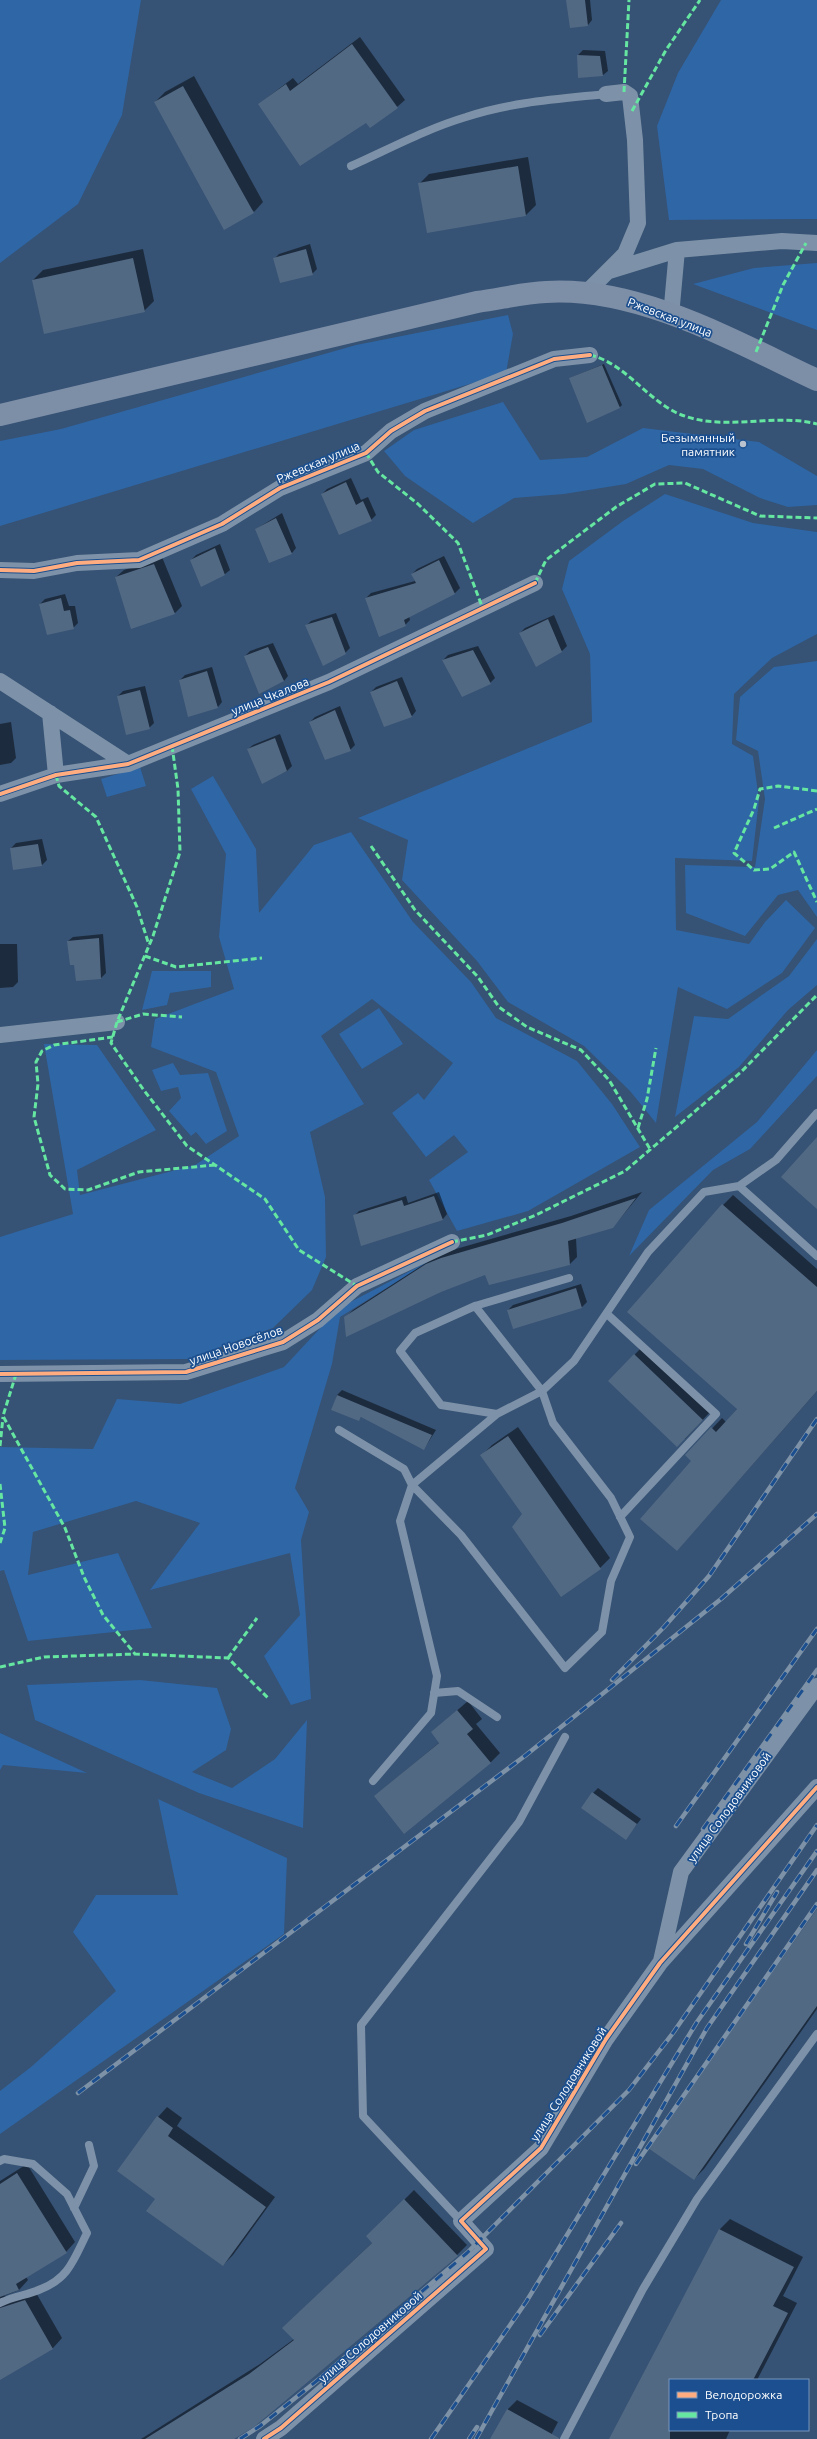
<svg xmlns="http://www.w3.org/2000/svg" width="817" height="2439" viewBox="0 0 817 2439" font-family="Ubuntu,sans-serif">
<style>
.green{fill:#2f66a5}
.shadow{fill:#0007}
.building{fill:#526984}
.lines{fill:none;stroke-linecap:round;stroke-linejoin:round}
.lane{stroke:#7d92a8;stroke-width:8}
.street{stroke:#7d92a8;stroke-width:16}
.primary{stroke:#7d8ea7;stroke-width:22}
.rail-casing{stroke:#7e92a7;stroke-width:4.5}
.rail{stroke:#1b4f8f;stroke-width:3;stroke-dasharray:9;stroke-linecap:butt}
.quiet{stroke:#66e7a1;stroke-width:3;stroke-dasharray:6 3;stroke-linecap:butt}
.cycleway-casing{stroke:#1b4f8f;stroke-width:6}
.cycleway{stroke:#ffac80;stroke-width:4}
.poi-dot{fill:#b9c2ce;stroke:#1b4f8f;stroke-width:1.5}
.labels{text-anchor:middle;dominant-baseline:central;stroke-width:3.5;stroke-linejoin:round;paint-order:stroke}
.street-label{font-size:12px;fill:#fff;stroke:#1b4f8f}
.poi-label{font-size:12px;fill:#fff;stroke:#1b4f8f;text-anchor:end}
</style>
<rect width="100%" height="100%" fill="#365274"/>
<path class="green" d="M0 0H141L122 115 78 204 0 263Z
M721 0H817V219L669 220 657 126 678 73Z
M817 263V330L693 284 754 268Z
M508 315 513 334 506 373 0 526V441L61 429 356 345Z
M503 402 540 460 587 457 643 428 759 442 817 476V505L788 507 760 498 703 469 669 465 626 484 564 494 514 498 473 523 405 476 384 451 414 430Z
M665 494 753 523 817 532V634L772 658 734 694 732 744 753 756 759 800 752 861 675 858 676 930 749 944 765 922 786 900 815 928 782 973 727 1009 678 987 656 1123 630 1091 584 1046 508 1002 477 961 402 880 408 840 358 818 592 722 590 654 562 589 569 561 623 521Z
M817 661V917L798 890 778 895 745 936 686 913 685 865 755 867 765 799 758 751 736 740 740 697 774 667Z
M140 767 146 786 107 797 101 779Z
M213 776 256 849 259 913 314 845 351 832 413 922 471 982 496 1018 577 1061 612 1104 640 1147 528 1211 457 1231 429 1180 468 1152 454 1135 426 1157 392 1113 418 1093 424 1100 453 1063 372 999 321 1036 364 1104 310 1132 325 1197 326 1257 312 1290 273 1328 187 1359 0 1360V1237L73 1214 44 1044 97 1045 156 1130 77 1170 80 1195 195 1165 239 1136 216 1072 151 1047 155 1019 234 989 219 937 226 854 191 789Z
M817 939V985L788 1010 739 1067 675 1117 694 1016 728 1019 789 976Z
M152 971H211V987L170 993 167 1005 142 1010Z
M379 1008 403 1044 362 1069 339 1034Z
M817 1050V1076L750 1149 713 1170 629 1256 649 1210 757 1122Z
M173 1063 180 1075 208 1073 227 1131 206 1144 196 1132 191 1136 169 1111 181 1098 178 1087 161 1091 152 1070Z
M433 1259 340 1317 332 1364 295 1488 309 1512 301 1540 311 1699 291 1705 264 1656 300 1615 290 1553 150 1590 200 1523 136 1501 33 1532 28 1575 118 1553 152 1628 28 1641 4 1570 0 1571V1447L93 1449 117 1399 180 1404 284 1367 339 1308Z
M140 1680 217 1688 231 1729 226 1750 192 1772 232 1788 275 1759 307 1720 303 1828 199 1793 35 1720 27 1685Z
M0 1733 87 1773 3 1765 0 1770Z
M158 1799 287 1858 284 1934 0 2134V2091L31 2067 116 1991 73 1932 96 1895H178Z"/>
<path class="shadow" d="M567 0H590L592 20 588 25Z
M360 37 405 100 397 107 366 121 259 104 293 78 298 84Z
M583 50 605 51 608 71 603 75 579 77 578 55Z
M194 76 263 202 254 212 155 102 165 92Z
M528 157 536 205 526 215 419 184 429 174Z
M310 244 317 269 312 274 274 259 279 254Z
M143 249 154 301 144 311 33 280 43 270Z
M604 364 622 405 620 407 570 378Z
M351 478 361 500 368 497 376 515 371 520 322 494 327 489Z
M282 513 296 548 292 553 256 529Z
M220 544 230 570 225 574 201 585 191 560 196 555Z
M444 556 460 588 455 593 409 616 410 620 405 625 366 598 371 593 415 581 412 574 417 569Z
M162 557 182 606 175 613 116 577 124 570Z
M65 594 69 606H75L78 623 73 628 40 604 45 599Z
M336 613 350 648 345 653 306 626 311 621Z
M554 615 567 646 562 651 520 633 525 628Z
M273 643 288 676 284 681 245 656 250 651Z
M478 646 495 678 490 683 462 695 443 660 448 655Z
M212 667 222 702 218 707 180 680 185 675Z
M402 677 416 711 412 716 371 692 376 687Z
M145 686 154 723 149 728 118 696 123 691Z
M340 706 355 745 350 750 310 722 315 717Z
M11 722 16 758 11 763 0 765V724Z
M280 734 292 766 287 771 262 782 248 749 253 745Z
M42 839 47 860 42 865 11 848 16 843Z
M103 934 106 973 101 978 77 980 75 964 68 941 73 937Z
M0 944H17L18 982 13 987 0 988Z
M439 1192 447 1214 443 1219 362 1245 354 1216 359 1211 406 1196 408 1203Z
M642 1192 613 1227 576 1238 577 1257 569 1265 485 1274 345 1318 353 1310 435 1257 449 1251 571 1216Z
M733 1195 817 1269V1391L677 1550 693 1461 687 1455 722 1418 726 1422 738 1408 723 1205Z
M581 1284 587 1302 582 1307 513 1328 508 1310 513 1305Z
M642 1347 710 1412 685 1439 609 1381Z
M342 1390 436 1430 424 1449 362 1416 359 1420 332 1410 337 1395Z
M518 1427 610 1558 600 1568 523 1514 482 1455 492 1445Z
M468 1701 482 1719 476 1724 500 1753 490 1763 375 1796 440 1742 432 1732Z
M598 1788 641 1819 626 1838 593 1793Z
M817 1911V2009L704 2169 694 2179Z
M167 2107 182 2118 177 2126 275 2197 233 2255 223 2265 156 2198 158 2117Z
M27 2164 75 2242 66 2252 26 2277 28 2280 19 2290 4 2296 10 2299 35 2291 62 2338 53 2348 0 2379V2181Z
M414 2190 467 2245 457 2255 233 2439H141L260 2364 294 2339 283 2328 373 2242 368 2236Z
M730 2219 803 2257 783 2296 797 2303 757 2380H670V2430H730L726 2439H610L720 2229Z
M517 2400 558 2422 549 2439H491L507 2410Z"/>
<path class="building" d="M566 0H585L588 26 570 28Z
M352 44 398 108 370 128 366 123 300 166 258 104 286 84 290 91Z
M577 55 600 56 603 76 578 78Z
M183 86 254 213 224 230 154 102Z
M518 166 526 216 427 233 418 183Z
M306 249 313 275 280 283 273 258Z
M133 258 145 312 44 334 32 280Z
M602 365 620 408 587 423 569 378Z
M346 482 356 505 363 501 372 521 339 535 321 494Z
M276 518 292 554 269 563 255 529Z
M215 548 225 575 201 587 190 560Z
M439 560 455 594 404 620 406 626 379 637 365 598 416 583 411 574Z
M154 564 175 614 131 629 115 577Z
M61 598 64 611 70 610 74 629 47 635 39 604Z
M332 617 346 654 323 666 305 625Z
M548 619 562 652 536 667 519 633Z
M268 647 284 681 259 694 244 656Z
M473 650 491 684 462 697 442 660Z
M207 671 218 708 188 717 179 680Z
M397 681 412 717 384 727 370 692Z
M140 690 150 729 126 735 117 696Z
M335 710 351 751 325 760 309 722Z
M275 738 287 771 262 784 247 749Z
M38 844 42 866 13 870 10 848Z
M99 938 101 979 76 981 74 965H70L67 941Z
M817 1137V1209L781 1177Z
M434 1196 443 1220 361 1246 353 1215 402 1200 404 1206Z
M636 1198 613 1228 568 1241 570 1265 489 1285 485 1275 441 1292 346 1337 344 1317 426 1264 441 1258 562 1223Z
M722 1204 817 1287V1391L677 1551 640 1519 691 1461 685 1455 711 1427 716 1432 737 1409 627 1312Z
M576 1288 582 1308 513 1329 507 1310Z
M634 1354 703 1420 677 1447 608 1381Z
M337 1395 432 1435 424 1450 361 1417 359 1421 331 1410Z
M508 1436 601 1569 561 1597 512 1527 522 1514 480 1455Z
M457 1710 473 1729 467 1734 491 1763 404 1834 374 1796 439 1743 431 1732Z
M592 1792 637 1824 626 1840 581 1808Z
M817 1909V2006L694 2180 648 2148Z
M157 2116 173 2128 168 2136 266 2207 223 2266 146 2211 155 2199 117 2171Z
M17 2173 67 2253 16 2284 19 2290 0 2297V2184Z
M404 2199 458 2256 254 2427 234 2439H145L249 2374 294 2340 282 2328 372 2243 366 2236Z
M719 2229 794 2267 773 2306 788 2313 753 2380H670V2439H609Z
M25 2300 53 2349 0 2380V2308Z
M507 2409 559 2438V2439H490Z"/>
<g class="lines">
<path class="lane" d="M351 166C389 149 426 129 466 117 511 102 559 99 606 94
M739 1186 817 1256
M569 1278 475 1306 415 1333 400 1351 441 1405 497 1414 542 1391 574 1361 648 1252 704 1192 739 1186 776 1160 817 1113
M607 1314 716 1414 620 1517
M339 1430 404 1469 412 1485 461 1535 565 1668 602 1632 611 1581 630 1537 611 1498 553 1423 542 1391 475 1306
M434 1693 458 1691 497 1717
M373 1781 431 1713 437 1676 400 1521 412 1485 497 1414
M0 2161 4 2159 33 2164 67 2194 87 2233C74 2259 69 2278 41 2289 28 2295 14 2296 0 2303
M74 2208 94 2166 89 2145
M461 2221 363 2116 361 2025 519 1822 565 1737
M564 2439 643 2289 697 2199 817 2034"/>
<path class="street" d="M609 271 677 250 782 241 817 243
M585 294 625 254 638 223 635 140 630 96 624 92 606 94
M671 316 677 250
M0 570 34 571 77 563 139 560 222 524 280 488 366 453 391 431 425 411 554 359 590 355
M0 681 128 764
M50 713 56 775
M0 794 56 775 128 764 329 682 535 583
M0 1035 117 1022
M0 1374 186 1372 283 1342 318 1320 357 1286 452 1242
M661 1961 681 1872 817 1686
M264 2439 281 2428 486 2249 461 2221 541 2148 606 2039 660 1963 817 1787"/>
<path class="primary" d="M0 415 477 302C500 299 523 293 546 292 638 286 736 342 817 380"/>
<g class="rail-casing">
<path id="rail" d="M612 1680 664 1627 709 1576 817 1419
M676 1826 817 1629
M703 1829 817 1670
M746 1944 777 1892
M78 2093 526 1755 721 1599 817 1514
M636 2164 817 1904
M540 2335 621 2223
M240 2439 260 2426 323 2376 467 2253 629 2090 673 2033 817 1825
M431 2439 526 2302 697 2022 817 1851
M469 2439 477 2427
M476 2439 707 2028 817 1870"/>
</g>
<use href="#rail" class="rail"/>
<path class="quiet" d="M624 92 629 0
M632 111 666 50 700 0
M756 352 783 285 806 243
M590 355C624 363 644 396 675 412 720 434 772 412 817 424
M366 453 378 472 418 504 458 543 483 609
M535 583 546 560 616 507 655 484 685 483 760 516 817 518
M172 746 178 789 180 852 153 936 117 1022 111 1043 143 1089 187 1146 265 1199 299 1250 357 1286
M56 775 59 786 96 817 137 907 149 945
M817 791 778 786 760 789 754 809 734 853 754 870 770 869 794 852 817 902
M774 828 817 809
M371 846 415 910 478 977 499 1007 527 1027 581 1050 609 1080 650 1149
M145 956 176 967 262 958
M117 1022 143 1014 182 1017
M113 1037 54 1045 42 1051 36 1062 38 1084 34 1117 50 1175 65 1189 88 1190 139 1172 215 1165
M638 1128 647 1099 656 1048
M452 1242 487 1235 536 1215 625 1171 741 1072 817 995
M16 1374 3 1416 65 1528 84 1577 103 1615 135 1654
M0 1446 3 1417
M0 1484 5 1528 0 1543
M228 1658 257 1618
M0 1667 44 1657 135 1654 228 1658 268 1698"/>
<g class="cycleway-casing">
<path id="cycleway" d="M0 570 34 571 77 563 139 560 222 524 280 488 366 453 391 431 425 411 554 359 590 355
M0 794 56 775 128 764 329 682 535 583
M0 1374 186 1372 283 1342 318 1320 357 1286 452 1242
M264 2439 281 2428 486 2249 461 2221 541 2148 606 2039 660 1963 817 1787"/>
</g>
<use href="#cycleway" class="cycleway"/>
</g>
<circle class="poi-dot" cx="743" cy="444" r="4"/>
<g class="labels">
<g class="street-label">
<text transform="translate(670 317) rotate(21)">Ржевская улица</text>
<text transform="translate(318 462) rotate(-23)">Ржевская улица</text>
<text transform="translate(270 696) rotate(-22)">улица Чкалова</text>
<text transform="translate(236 1345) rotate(-19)">улица Новосёлов</text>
<text transform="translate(729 1807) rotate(-54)">улица Солодовниковой</text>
<text transform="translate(568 2084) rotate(-58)">улица Солодовниковой</text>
<text transform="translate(370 2337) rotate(-41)">улица Солодовниковой</text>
</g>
<g class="poi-label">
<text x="735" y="437">Безымянный<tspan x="735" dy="14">памятник</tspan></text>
</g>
</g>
<rect x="669" y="2379" width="140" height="52" fill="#1b4f8f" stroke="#7695bc"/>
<rect x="677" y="2392" width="20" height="6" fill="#ffac80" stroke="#7695bc"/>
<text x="705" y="2399" font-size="12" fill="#ffffff">Велодорожка</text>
<rect x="677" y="2412" width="20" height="6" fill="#66e7a1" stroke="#7695bc"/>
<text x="705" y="2419" font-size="12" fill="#ffffff">Тропа</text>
</svg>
